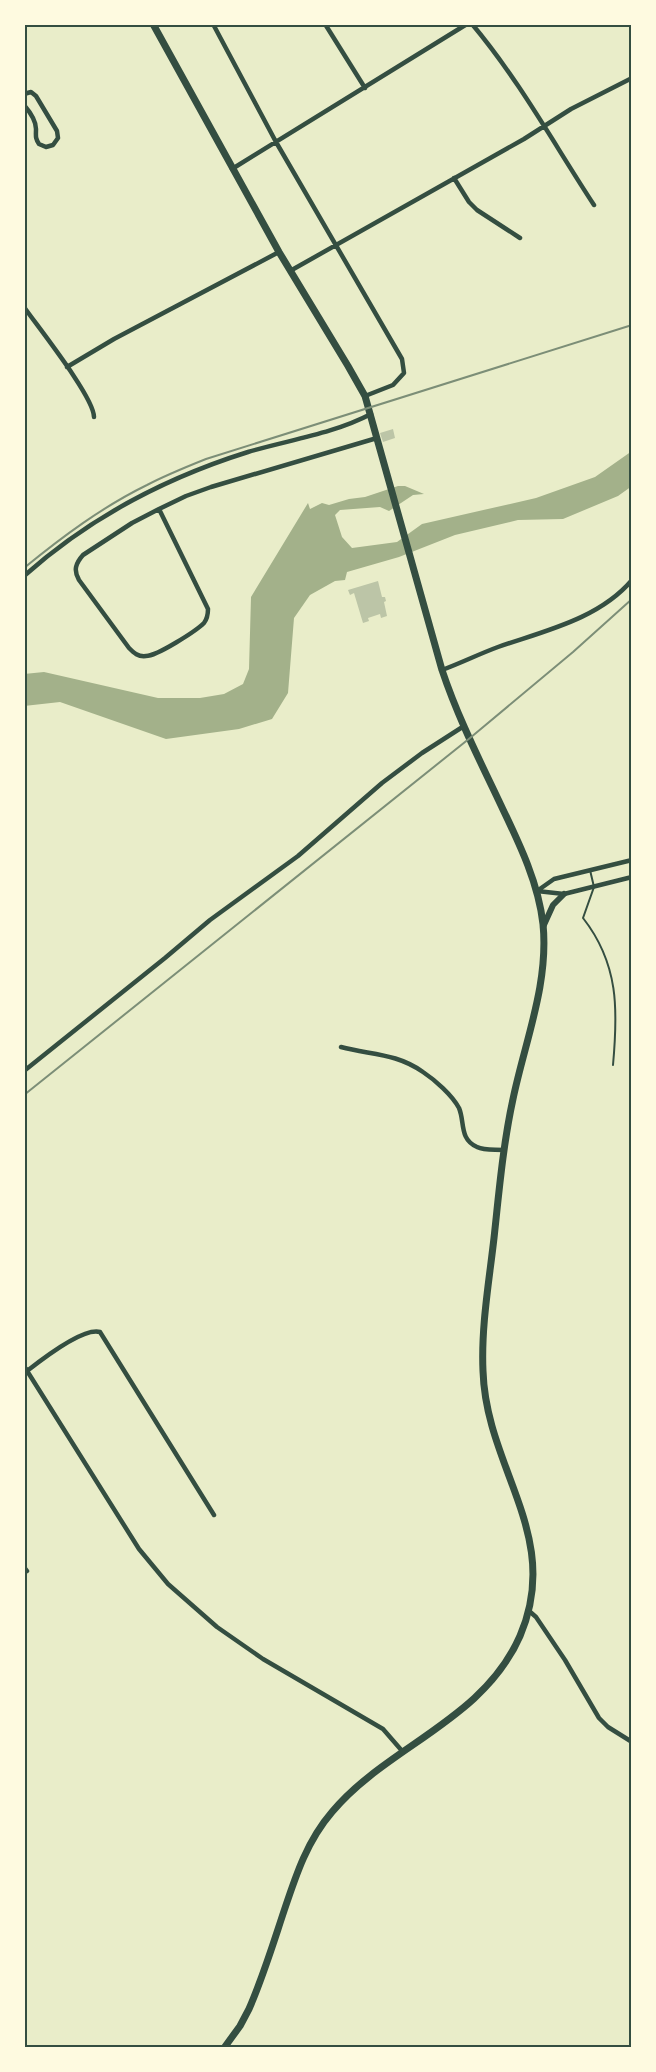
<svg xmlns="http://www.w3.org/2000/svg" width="656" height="2072" viewBox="0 0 656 2072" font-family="Karla,sans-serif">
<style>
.water{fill:#a3b18a}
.building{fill:#bcc5a7}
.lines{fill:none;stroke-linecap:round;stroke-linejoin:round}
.service{stroke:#344e41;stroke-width:2}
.minor{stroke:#344e41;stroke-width:4.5}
.tertiary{stroke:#344e41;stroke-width:6}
.secondary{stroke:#344e41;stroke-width:7}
.rail{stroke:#7c8e77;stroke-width:2}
.neatline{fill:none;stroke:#344e41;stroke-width:2}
</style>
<rect width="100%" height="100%" fill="#e9edc9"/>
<path class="water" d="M632 451V486L618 496 563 519 518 520 455 535 399 557 347 572 345 580 335 581 310 595 294 618 288 693 272 719 239 729 166 739 60 702 24 706V674L44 672 158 698H200L224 694 243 684 249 669 251 597 308 503 310 509 322 503 329 505 349 499 365 497 398 486H405L424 494 413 495 389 511 380 507 340 510 335 515 342 537 352 548 397 542 422 524 536 498 595 477Z"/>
<path class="building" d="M393 429 395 438 383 442 380 433Z
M378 581 382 597H385L386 601 384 602 387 616 381 618 380 614 368 618 369 621 363 623 354 593 350 595 348 590Z"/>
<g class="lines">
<path class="service" d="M590 870 594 887 583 918C619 964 618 1010 613 1065"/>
<path class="minor" d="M213 24 276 142 402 359 404 373 393 385 365 396
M325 24 365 88
M472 24C519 80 554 144 594 205
M24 94 31 92 36 96 57 131 58 138 53 145 46 147 39 144C35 138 36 136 36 129 36 120 30 112 24 105
M232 169 467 24
M454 178 469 202 477 210 520 238
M290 271 524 139 571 109 632 78
M24 307C38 327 94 397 94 417
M67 367 114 339 279 252
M159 509 208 609C208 615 207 619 204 623 196 631 157 656 146 656 138 657 134 653 129 648L79 580C73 570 76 563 83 555L132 523Z
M159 509 186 496 211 487 377 438
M24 576C89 518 165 478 248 452 288 440 333 434 371 414
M442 670C461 663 479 654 498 647 544 631 599 619 632 580
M537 891 554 879 632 860
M537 891 564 894 632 877
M341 1047C371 1055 396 1053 423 1072 435 1080 452 1095 459 1108 465 1122 459 1139 477 1147 485 1151 496 1149 504 1150
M24 1071 165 958 210 920 298 856 382 783 422 753 464 726
M24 1366 139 1549 168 1584 217 1627 263 1659 383 1729 403 1752
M27 1371C41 1360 83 1327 100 1332L214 1515
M24 1567 27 1571
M528 1610 536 1617 565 1660 599 1718 608 1727 632 1742"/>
<path class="tertiary" d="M543 927 553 905 564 894"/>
<path class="secondary" d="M153 24 279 252 348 366 365 396 442 670C457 715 478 757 498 799 517 839 538 880 543 924 549 984 525 1041 513 1099 503 1145 499 1192 494 1238 489 1282 481 1327 483 1371 486 1469 563 1536 520 1636 483 1721 387 1746 332 1812 307 1841 296 1875 284 1911 273 1944 263 1977 249 2009L240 2026 224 2048"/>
<path class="rail" d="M24 568C62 537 102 507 147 485 166 475 186 467 206 459L632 325
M24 1095 470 738 573 652 632 599"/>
</g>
<rect width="656" height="2072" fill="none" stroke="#fefae0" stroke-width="51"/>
<rect x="26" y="26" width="604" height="2020" class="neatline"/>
</svg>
